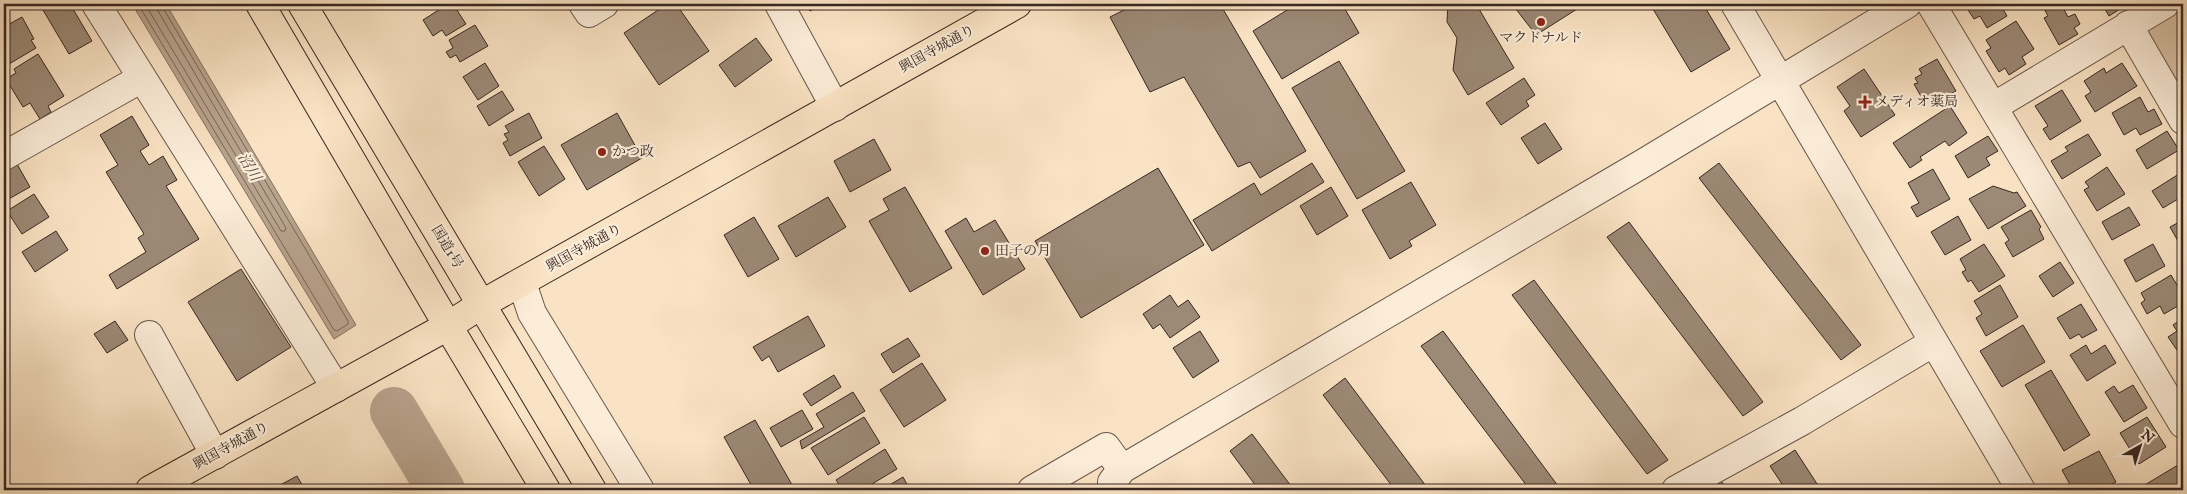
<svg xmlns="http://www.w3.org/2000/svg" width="2187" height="494" viewBox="0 0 2187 494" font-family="'IM FELL English','Noto Serif JP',serif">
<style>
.green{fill:#d9c3a8;stroke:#887565}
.water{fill:#b8a38d;stroke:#847162}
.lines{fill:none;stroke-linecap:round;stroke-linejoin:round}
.shore{stroke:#786558;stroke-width:1}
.river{stroke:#b8a38d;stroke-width:48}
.building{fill:#9c8976;stroke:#372722}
.minor-casing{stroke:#68564a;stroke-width:30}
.major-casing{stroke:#372722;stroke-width:30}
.highway-casing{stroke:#372722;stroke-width:30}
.minor{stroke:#fcedd9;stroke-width:28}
.major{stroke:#fae3c4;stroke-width:28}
.highway{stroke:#fae3c4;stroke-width:28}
.poi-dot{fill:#8f2418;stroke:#fcedd9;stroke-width:2}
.labels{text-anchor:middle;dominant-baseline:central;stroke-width:4.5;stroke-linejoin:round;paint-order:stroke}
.poi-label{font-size:14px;fill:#372722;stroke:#fcedd9;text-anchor:start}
.street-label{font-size:14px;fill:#372722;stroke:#fcedd9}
.water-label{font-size:15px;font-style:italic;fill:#5e4c42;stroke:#fcedd9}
</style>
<rect width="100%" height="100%" fill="#fae3c4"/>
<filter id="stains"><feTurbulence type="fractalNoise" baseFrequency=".004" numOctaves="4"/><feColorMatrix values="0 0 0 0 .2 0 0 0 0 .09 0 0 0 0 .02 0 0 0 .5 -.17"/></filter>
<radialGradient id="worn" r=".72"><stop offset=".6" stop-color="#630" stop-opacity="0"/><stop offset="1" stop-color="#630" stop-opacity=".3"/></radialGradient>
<path class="green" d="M2176 4H2183V104L2143 37 2152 18Z"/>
<path class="water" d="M132 4H166L356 325 334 339Z"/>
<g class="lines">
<path class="shore" d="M138 4 334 330 337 331 348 324V321L163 8 162 4
M145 4 281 231H285L286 228 158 11 156 4"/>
<path class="river" d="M394 411 441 490"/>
</g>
<path class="building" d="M54 4H70L92 41 69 54 43 10Z
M448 4H453L466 24 446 36 442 30 433 36 423 20Z
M667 4H676L709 51 659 85 624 33Z
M806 4H822L810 11Z
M1136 4H1220L1306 151 1260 178 1250 162 1238 167 1184 77 1150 92 1110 17Z
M1297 4H1342L1359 33 1282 79 1253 31Z
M1448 4H1476L1514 68 1468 95 1453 70 1457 38 1447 22Z
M1512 4H1575L1577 9 1536 35Z
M1650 4H1703L1730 49 1691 72Z
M1964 4H2000L2007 16 1987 28 1980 16 1974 19Z
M2045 4H2061L2068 17 2075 14 2080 24 2074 28 2078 34 2059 45 2044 18 2048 16 2042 5Z
M2102 4H2128L2109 16Z
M22 17 34 39 31 40 36 48 4 67V27Z
M2016 21 2034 49 2022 57 2026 64 2009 75 2005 68 1999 72 1986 51 1991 48 1986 40Z
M475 25 488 46 460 62 456 55 450 58 446 52 453 48 449 40Z
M756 38 772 60 735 87 719 65Z
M38 54 64 96 48 106 51 112 40 119 30 103 23 107 6 79 16 73 14 69Z
M1937 59 1956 91 1943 98 1941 94 1930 101 1928 97 1923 100 1914 84 1918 83 1915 78 1922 74 1919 69Z
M1339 61 1405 171 1357 199 1292 88Z
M485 63 499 86 478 100 463 77Z
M2122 63 2137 86 2095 112 2085 96 2091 92 2084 81 2104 68 2106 73Z
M1864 69 1895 115 1861 137 1844 111 1850 106 1837 87Z
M1524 78 1535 95 1526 101 1529 106 1501 125 1486 103Z
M2062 90 2081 121 2050 140 2043 129 2048 126 2035 106Z
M502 91 514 110 489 126 477 106Z
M2140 97 2148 112 2154 109 2162 124 2140 135 2136 128 2124 135 2112 113Z
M1950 106 1967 133 1949 146 1945 141 1920 157 1922 160 1910 168 1893 143Z
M529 113 542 138 510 156 503 143 508 140 504 134 509 132 505 126Z
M617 113 642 158 587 190 561 145Z
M132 116 149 145 140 151 149 165 163 156 177 180 166 186 199 239 117 289 109 275 146 252 138 238 144 234 106 172 118 165 100 135Z
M1545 123 1562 149 1538 164 1521 138Z
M2167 131 2179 150 2147 169 2136 150Z
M2088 134 2101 155 2062 179 2051 161 2068 151 2065 147Z
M1988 136 1998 151 1986 158 1990 165 1968 178 1955 156Z
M874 139 891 170 850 192 834 161Z
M544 146 565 179 539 196 518 162Z
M1312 163 1324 182 1212 251 1193 220 1254 183 1261 195Z
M1719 163 1861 345 1841 360 1699 178Z
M17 164 30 187 5 201 4 172Z
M2107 167 2125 194 2097 211 2084 190 2089 187 2085 182Z
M1158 168 1204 245 1081 318 1035 241Z
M1933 169 1950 199 1917 217 1911 207 1919 203 1908 183Z
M2182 172 2183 196 2163 208 2152 191Z
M1411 182 1436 225 1409 241 1412 246 1390 259 1362 210Z
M1993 186 2014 193 2017 192 2026 206 1988 229 1969 199Z
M905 187 952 268 910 292 869 221 889 210 883 199Z
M1331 187 1348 216 1317 235 1300 206Z
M34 194 49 217 22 234 7 211Z
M828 197 846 227 796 257 778 226Z
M2129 207 2140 225 2112 240 2102 222Z
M2031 210 2041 227 2039 229 2044 239 2013 257 2005 243 2009 240 2001 227Z
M1958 216 1971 240 1945 255 1931 232Z
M754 217 779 259 748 277 724 235Z
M966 218 974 232 995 220 1025 269 983 295 945 231Z
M2183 220V250L2170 227Z
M1629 222 1763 402 1743 416 1607 237Z
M56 231 68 250 35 272 22 252Z
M1984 244 2005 276 1979 292 1971 280 1968 282 1962 272 1966 270 1960 259Z
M2153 244 2165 266 2136 282 2124 260Z
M2060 262 2074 283 2053 297 2039 276Z
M241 269 291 347 237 381 188 302Z
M2171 275 2183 295V303L2164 314 2160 306 2147 314 2141 303 2145 300 2141 293Z
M1534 280 1668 460 1647 474 1512 295Z
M2000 285 2018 317 1986 336 1976 318 1982 314 1974 301Z
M1170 295 1178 307 1188 300 1200 317 1170 338 1160 324 1153 329 1143 314Z
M2081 304 2097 330 2082 338 2079 334 2070 339 2057 318Z
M808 316 825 346 778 372 769 356 762 361 753 347Z
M2183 318V355L2181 356 2168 337 2177 331 2173 325Z
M115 321 128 340 107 353 94 334Z
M2023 325 2045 362 2002 387 1980 351Z
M1200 331 1219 361 1193 378 1173 348Z
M1443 331 1561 490H1530L1421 346Z
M908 338 920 356 893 373 881 354Z
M2086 345 2091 354 2105 345 2116 363 2087 381 2070 355Z
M922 363 946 400 904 427 880 390Z
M2051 370 2090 435 2064 451 2025 385Z
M834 375 841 387 811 406 803 394Z
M1345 378 1429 490H1395L1323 395Z
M2133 385 2147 408 2124 422 2105 392 2114 386 2119 393Z
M853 392 865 411 802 449 800 441 824 427 816 414Z
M802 410 813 429 781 447 770 428Z
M864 417 880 443 828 475 811 448Z
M2147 417 2166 447 2139 464 2120 433Z
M755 420 795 490H754L724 437Z
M1252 434 1294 490H1259L1230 451Z
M885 449 897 469 862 490H843L836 480Z
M1795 450 1821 490H1786L1770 466Z
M2099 451 2116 482 2100 490H2073L2062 470Z
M2178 465 2183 473V490H2145L2143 486Z
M297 476 305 490H271Z
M903 477 910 490H881Z
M1721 481 1728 490H1707Z
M1172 484 1176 490H1162Z"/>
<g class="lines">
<g class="minor-casing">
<path id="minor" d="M96 4 336 388
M583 4 589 13 604 4
M779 4 835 107
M1735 4 2021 490
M1931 4 2183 424
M2128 25 2183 120
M1993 107 2165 4
M4 156 142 78
M522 283 532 313 640 490
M149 335 215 455
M1032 490 1106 447 1122 469
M1112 490V482L1122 469 1642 164 1907 4
M1676 490 1802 421 1934 342"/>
</g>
<g class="major-casing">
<path id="major" d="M150 490 448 326 482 304 1017 4"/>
</g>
<g class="highway-casing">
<path id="highway" d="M260 4 448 326 546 490
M302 4 592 490"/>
</g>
<use href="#minor" class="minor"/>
<use href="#major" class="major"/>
<use href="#highway" class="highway"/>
</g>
<g class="poi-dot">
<circle cx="1541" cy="22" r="5"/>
<path d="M1862.5 94.5h5v5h5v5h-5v5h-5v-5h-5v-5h5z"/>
<circle cx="602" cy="152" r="5"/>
<circle cx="985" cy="251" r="5"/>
</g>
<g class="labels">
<g class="poi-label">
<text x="1541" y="38" text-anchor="middle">マクドナルド</text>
<text x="1875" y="102">メディオ薬局</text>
<text x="612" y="152">かつ政</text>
<text x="995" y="251">田子の月</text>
</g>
<g class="street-label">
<text transform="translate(937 49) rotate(-29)">興国寺城通り</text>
<text transform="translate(447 247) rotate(59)">国道1号</text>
<text transform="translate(584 248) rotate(-29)">興国寺城通り</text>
<text transform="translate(231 446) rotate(-29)">興国寺城通り</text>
</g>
<g class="water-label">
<text transform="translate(249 167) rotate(59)">沼川</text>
</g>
</g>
<rect width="2187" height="494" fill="none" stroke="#fae3c4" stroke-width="20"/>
<rect x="5" y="5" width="2177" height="484" fill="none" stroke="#372722" stroke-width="2.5"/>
<rect x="10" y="10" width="2167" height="474" fill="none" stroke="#372722"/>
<g transform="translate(2140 446) rotate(39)" stroke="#fcedd9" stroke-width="4" paint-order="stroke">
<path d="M0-4L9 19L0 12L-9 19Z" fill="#372722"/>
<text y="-8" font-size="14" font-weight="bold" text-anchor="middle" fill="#372722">N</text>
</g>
<rect width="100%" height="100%" filter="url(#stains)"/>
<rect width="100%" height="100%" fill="url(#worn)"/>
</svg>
